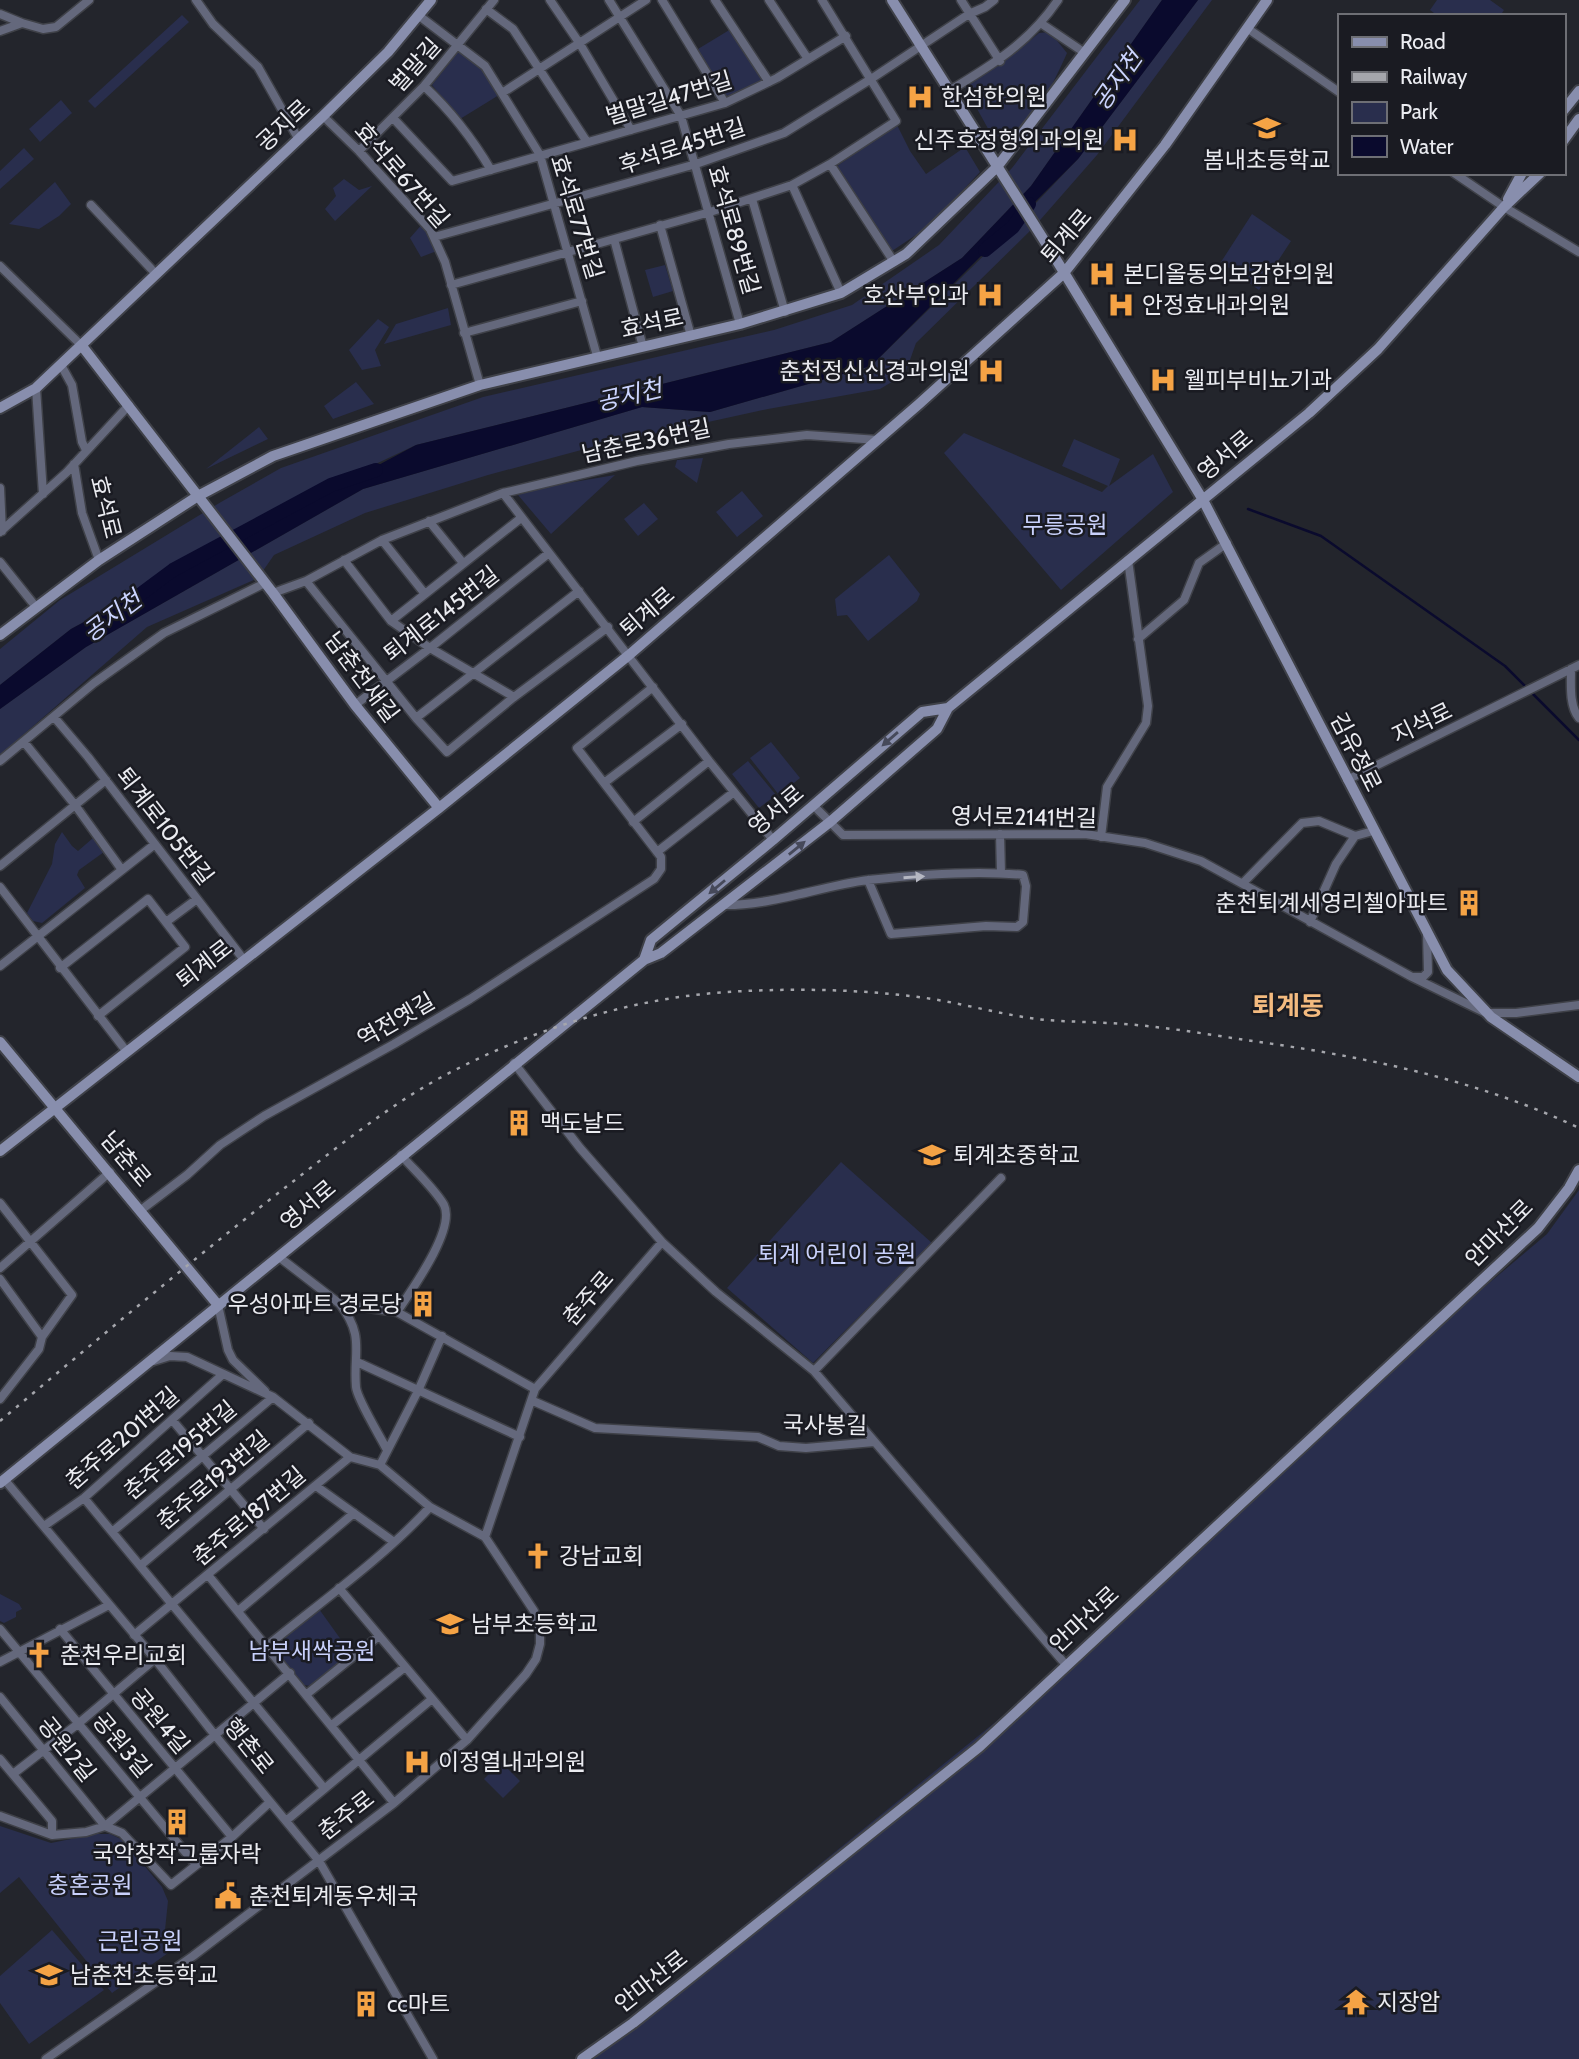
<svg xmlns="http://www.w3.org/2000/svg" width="1579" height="2059" viewBox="0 0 1579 2059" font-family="Cabin,'Noto Sans KR',sans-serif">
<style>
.green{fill:#292e4d}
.water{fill:#0a0a2d}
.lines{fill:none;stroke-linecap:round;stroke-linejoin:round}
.stream{stroke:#0a0a2d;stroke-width:2.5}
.river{stroke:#0a0a2d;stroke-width:14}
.street-casing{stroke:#3f4148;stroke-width:11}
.secondary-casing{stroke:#3f4148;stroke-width:14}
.street{stroke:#64687c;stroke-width:8}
.secondary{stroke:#888ead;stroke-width:10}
.rail{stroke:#a5a6ac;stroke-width:2.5;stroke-dasharray:3.5 7;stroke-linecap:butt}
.oneway{fill:#46495a}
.oneway2{fill:#b5b7c2}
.labels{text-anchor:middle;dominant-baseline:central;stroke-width:5;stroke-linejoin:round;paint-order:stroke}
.street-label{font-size:23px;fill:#ebecf1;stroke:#1a1b22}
.poi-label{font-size:23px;fill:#ebecf1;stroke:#1a1b22;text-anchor:start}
.park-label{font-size:23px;fill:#c9d1fc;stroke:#1a1b22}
.water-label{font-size:24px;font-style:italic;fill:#ccd5ff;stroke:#1a1b22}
.quarter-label{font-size:26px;font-weight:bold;fill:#f3ba7f;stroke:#1a1b22}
</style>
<rect width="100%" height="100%" fill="#23252c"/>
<path class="green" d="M1140 0H1162L1031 186 962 258 831 342 416 445 331 485 71 629 0 685V649L60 600 221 502 281 468 483 397 774 330 852 305 939 245 1012 168Z
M1198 0H1212L1097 155 1034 227 916 343 905 374 880 389 768 409 585 449 488 475 365 513 274 555 258 578 147 627 0 755V709L86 647 363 489 642 407 710 412 871 366 1013 227 1078 159Z
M1437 0H1490L1504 10 1500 16H1438L1430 10Z
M182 15 189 22 95 108 88 101Z
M731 29 764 80 745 93 727 99 698 49Z
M1050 32 1067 53C1054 82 1035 124 1006 139L991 134 965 87 1020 49 1039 33Z
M462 47 488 72 499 95 460 119 432 85Z
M61 100 72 113 40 142 29 129Z
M897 125 910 151 926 174 965 147 980 172 928 227 889 253 837 166Z
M24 148 34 159 0 189V171Z
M344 179 359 190 372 186 335 221 325 209 336 196 333 188Z
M55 182 71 204 59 216 39 229 9 224Z
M1252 214 1291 241 1259 290 1221 262Z
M424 222 437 232 442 249 421 257 410 238Z
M665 265 673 291 653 297 645 270Z
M448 308 451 325 384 344 396 324Z
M378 319 389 327 375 350 381 366 362 370 349 350Z
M356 382 374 404 333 419 324 406Z
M259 427 268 439 206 469Z
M964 433 1102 492 1108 486 1062 466 1074 439 1120 459 1109 486 1153 454 1173 492 1061 590 944 453Z
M703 458 697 483 675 467 677 460Z
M615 475 551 534 518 495 550 486Z
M742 491 763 516 737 537 716 512Z
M644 503 658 519 638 536 624 519Z
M889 555 920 594 917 601 868 641 847 615 837 616 835 599Z
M771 742 800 778 779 795 750 758Z
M748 761 776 795 759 808 732 774Z
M62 832 72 846 78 851 93 838 104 852 79 870 77 875 85 888 42 923 33 921 27 913 52 864 55 844Z
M841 1162 932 1243 813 1363 727 1288Z
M1579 1190V2059H579L1066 1665 1449 1317 1547 1234Z
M0 1594 19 1604 22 1609 16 1612V1617L4 1623 0 1621Z
M319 1609 352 1655 311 1686 304 1685 273 1648 277 1643Z
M501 1762 520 1781 503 1798 484 1779Z
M0 1826 51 1843 96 1834H110L123 1840 162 1887 168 1901 165 1930 175 1948 112 1993 19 1877 0 1893Z
M52 1930 104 1990 29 2044 0 2003V1976Z"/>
<path class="water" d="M1162 0H1198L1078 159 871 366 710 412 642 407 363 489 86 647 0 709V685L71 629 416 445 831 342 962 258 1031 186Z"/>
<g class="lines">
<path class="stream" d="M1248 509 1321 536 1505 666 1527 688
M1532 693 1579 740"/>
<path class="river" d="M985 250 1013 227 1029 204
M138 596 173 570 331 485 376 470"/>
<g class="street-casing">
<path id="street" d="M196 0 213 24 258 67 299 140
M550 0 580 44 631 130
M609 0 681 116 740 324
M662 0 725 103
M715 0 769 82
M769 0 808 59
M961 0 1000 61
M486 9 513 29 587 142
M0 14 22 23
M418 15 485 66 540 155 597 356
M1042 24 1085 53
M1247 28 1339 92
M0 31 22 23 43 29 56 27 89 0
M424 86C451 111 472 138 491 170
M949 91C992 65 1029 43 1058 0
M502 93 646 0
M323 116 359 151 430 229 445 262 480 385
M393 118 452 181 725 103 777 78 846 36
M359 151 424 86 494 0
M830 164 894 262
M1454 173 1504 207 1579 252
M792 185 841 293
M752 199 785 312
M91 205 156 274
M660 225 691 336
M434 237 696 164 784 133 871 79 969 14 985 7 994 0
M614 239 643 347
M0 266 82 346
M451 285 710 212 792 185 830 164 896 121 822 0
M464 333 582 301
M61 365 72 385 82 442 86 450
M36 388 43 494
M74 464 82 513 99 560
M0 488 2 531
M503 493 709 761 773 840
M429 521 463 563
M0 532 67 472 129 405
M382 540 425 594
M344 560 391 621 430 648 514 697
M0 562 36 607
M306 581 416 718 447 752 514 697 608 627
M273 593 306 581 382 540 503 493 637 461 729 444 807 435 878 440
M391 621 521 518
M1138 639 1184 600 1199 563 1227 543
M1571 669C1571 684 1569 706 1579 718
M355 705 430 648 549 553
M54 717 88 757 244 960
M416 718 579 591
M24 742 75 805 122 870
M0 761 94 683 164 633 265 583
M1347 780 1579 665
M604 783 682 724
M814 806 843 835 1085 834 1145 843 1201 861 1412 977 1486 1013H1516L1579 1005
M633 822 709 761
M1000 834 1001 873
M1101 837 1107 787 1146 723 1148 706 1128 560
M657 852 734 792
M0 866 106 780
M1243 883 1302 823 1319 821 1355 836
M0 887 127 1052
M726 905C774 905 821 886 868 880 914 875 978 870 1023 875L1026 886 1023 922 1017 927 986 926 891 934 868 880
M166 922 197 899
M1310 922 1336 864 1355 836 1373 831
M0 966 155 844
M60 968 148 899 185 947 98 1016
M1414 977H1423L1428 972 1427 935
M514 1063 580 1148 662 1242 716 1292 814 1371 1066 1665
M0 1203 72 1295 42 1337 39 1349 0 1399
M141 1210 187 1175 220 1145 264 1116 394 1044 470 999 654 879 661 869V857L577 748 653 687
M279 1257 340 1304 397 1312 535 1389
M0 1268 110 1172
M0 1279 42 1337
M340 1304C365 1337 353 1351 356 1387 357 1399 380 1436 387 1450
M218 1305 228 1350 233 1360 265 1391
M397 1312C411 1291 456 1229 444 1205 435 1189 414 1170 401 1155
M357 1362 520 1437
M814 1371 1001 1178
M533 1401 595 1428 758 1437 779 1446 806 1448 874 1442
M173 1421 264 1529
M380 1465 418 1391 442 1336
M4 1479 155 1659 214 1734 319 1861 433 2059
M316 1486 394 1542
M84 1498 324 1788
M44 1526 84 1498 222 1375
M112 1532 273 1397
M485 1537 535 1389 662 1242
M141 1565 309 1423
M208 1575 394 1803
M339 1588 467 1740
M238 1611 354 1513
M0 1629 196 1865
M60 1629 232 1837
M134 1635 350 1457
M267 1646C322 1601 382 1559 430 1507
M0 1662 109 1605
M307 1694 379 1636
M0 1697 105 1826
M332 1725 405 1667
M0 1759 52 1821V1835
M13 1774 79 1723 155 1659
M0 1816 52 1835 86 1832 105 1826 122 1833 171 1885 232 1837 270 1802
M287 1820 432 1699
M105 1826 290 1673
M46 2059 193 1956 394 1803 467 1740 526 1674 536 1659 540 1644V1629L534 1611 485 1537 430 1507 380 1465 350 1457 273 1397 187 1357 170 1356 154 1361"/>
</g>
<g class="secondary-casing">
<path id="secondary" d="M892 0 1054 256 1203 500 1447 970 1491 1017 1579 1077
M1563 111 1579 91
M1563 141 1579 119
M1508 199 1522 173
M82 346 273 593 355 705 439 808
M0 408 36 388 323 116 388 52 431 0
M0 635 99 560 198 496 273 456 480 385 740 324 841 293 906 254 997 167 1125 0
M644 960 651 940 773 840 922 712 948 708
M0 1042 218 1305
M0 1151 439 808 629 655 919 404 1064 273 1165 145 1267 0
M0 1483 644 960 661 953 830 822 937 729 948 708 1309 413 1378 349 1504 207 1540 173
M582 2059 633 2023 979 1747 1538 1228 1569 1188 1579 1170"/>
</g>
<use href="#street" class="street"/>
<use href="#secondary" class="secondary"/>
<path class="rail" d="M0 1421C93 1343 186 1265 282 1190 334 1150 395 1100 453 1071 537 1028 633 998 727 992 792 988 861 989 926 998 966 1004 1006 1016 1046 1020 1072 1022 1098 1022 1124 1024 1167 1027 1211 1035 1253 1041 1365 1057 1476 1079 1579 1128"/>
</g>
<defs><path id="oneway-solid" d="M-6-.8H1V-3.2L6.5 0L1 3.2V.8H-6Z" transform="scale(1.75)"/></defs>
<g class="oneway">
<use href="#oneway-solid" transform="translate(890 739) rotate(139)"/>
<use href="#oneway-solid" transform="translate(797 848) rotate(-39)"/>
<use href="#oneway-solid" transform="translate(717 887) rotate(140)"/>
</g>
<use class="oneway2" href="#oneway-solid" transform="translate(914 877) rotate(-4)"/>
<defs>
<g id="hospital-bare" transform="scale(2.1)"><path d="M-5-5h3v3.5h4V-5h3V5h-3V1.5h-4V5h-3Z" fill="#f5a345" stroke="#1a1b22" stroke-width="2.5" paint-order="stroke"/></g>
<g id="school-bare" transform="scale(2.1)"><path d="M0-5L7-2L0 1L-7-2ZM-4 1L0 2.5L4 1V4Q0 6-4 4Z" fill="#f5a345" stroke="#1a1b22" stroke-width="2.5" paint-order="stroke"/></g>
<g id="building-bare" transform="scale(2.1)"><path d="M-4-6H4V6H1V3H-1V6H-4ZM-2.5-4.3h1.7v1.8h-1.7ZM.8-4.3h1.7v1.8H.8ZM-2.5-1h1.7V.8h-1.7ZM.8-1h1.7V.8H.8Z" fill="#f5a345" stroke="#1a1b22" stroke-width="2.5" paint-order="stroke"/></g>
<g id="church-bare" transform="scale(2.1)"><path d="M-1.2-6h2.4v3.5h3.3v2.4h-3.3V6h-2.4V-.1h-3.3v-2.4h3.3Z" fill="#f5a345" stroke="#1a1b22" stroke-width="2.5" paint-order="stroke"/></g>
<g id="civic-bare" transform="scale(2.1)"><path d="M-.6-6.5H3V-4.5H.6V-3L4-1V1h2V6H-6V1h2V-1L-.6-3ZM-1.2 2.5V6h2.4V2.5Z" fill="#f5a345" stroke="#1a1b22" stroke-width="2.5" paint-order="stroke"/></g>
<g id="temple-bare" transform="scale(2.1)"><path d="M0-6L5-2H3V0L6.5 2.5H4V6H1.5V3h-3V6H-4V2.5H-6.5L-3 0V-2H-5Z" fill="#f5a345" stroke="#1a1b22" stroke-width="2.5" paint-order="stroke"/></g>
</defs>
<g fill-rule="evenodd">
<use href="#hospital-bare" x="920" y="97"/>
<use href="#school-bare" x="1267" y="128"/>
<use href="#hospital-bare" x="1125" y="140"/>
<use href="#hospital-bare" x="1102" y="274"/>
<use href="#hospital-bare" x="990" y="295"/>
<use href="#hospital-bare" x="1121" y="305"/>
<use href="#hospital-bare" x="991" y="371"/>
<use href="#hospital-bare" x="1163" y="380"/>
<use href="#building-bare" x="1469" y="903"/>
<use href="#building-bare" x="519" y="1123"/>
<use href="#school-bare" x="932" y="1155"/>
<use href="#building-bare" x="423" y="1304"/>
<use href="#church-bare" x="538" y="1556"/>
<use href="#school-bare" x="450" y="1624"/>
<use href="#church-bare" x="39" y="1655"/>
<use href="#hospital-bare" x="417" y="1762"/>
<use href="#building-bare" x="177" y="1822"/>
<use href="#civic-bare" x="228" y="1896"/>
<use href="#school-bare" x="49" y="1975"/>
<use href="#temple-bare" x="1356" y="2002"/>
<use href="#building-bare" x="366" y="2004"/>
</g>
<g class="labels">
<g class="street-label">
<text transform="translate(415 65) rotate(-48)">벌말길</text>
<text transform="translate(669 98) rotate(-17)">벌말길47번길</text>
<text transform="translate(283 125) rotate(-43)">공지로</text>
<text transform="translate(682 146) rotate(-18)">후석로45번길</text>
<text transform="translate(402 175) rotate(49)">효석로67번길</text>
<text transform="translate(577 217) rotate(73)">효석로77번길</text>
<text transform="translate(734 230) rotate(74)">효석로89번길</text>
<text transform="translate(1066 236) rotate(-49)">퇴계로</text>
<text transform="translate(652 323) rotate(-12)">효석로</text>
<text transform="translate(646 441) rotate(-12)">남춘로36번길</text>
<text transform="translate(1225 455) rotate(-40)">영서로</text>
<text transform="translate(106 507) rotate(76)">효석로</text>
<text transform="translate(647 612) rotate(-41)">퇴계로</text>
<text transform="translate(441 614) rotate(-38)">퇴계로145번길</text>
<text transform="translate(362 677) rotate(53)">남춘천새길</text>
<text transform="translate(1422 723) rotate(-26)">지석로</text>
<text transform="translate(1356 752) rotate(63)">김유정로</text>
<text transform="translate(776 810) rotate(-40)">영서로</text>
<text transform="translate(1024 817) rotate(1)">영서로2141번길</text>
<text transform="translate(165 826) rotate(52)">퇴계로105번길</text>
<text transform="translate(204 964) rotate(-38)">퇴계로</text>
<text transform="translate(396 1020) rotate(-30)">역전옛길</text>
<text transform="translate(126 1159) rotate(50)">남춘로</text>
<text transform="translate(308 1205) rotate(-40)">영서로</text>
<text transform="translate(1499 1233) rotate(-45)">안마산로</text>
<text transform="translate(588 1298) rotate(-49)">춘주로</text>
<text transform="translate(825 1425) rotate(1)">국사봉길</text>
<text transform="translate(122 1438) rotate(-41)">춘주로201번길</text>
<text transform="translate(180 1450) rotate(-40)">춘주로195번길</text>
<text transform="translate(213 1480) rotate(-40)">춘주로193번길</text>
<text transform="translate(249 1516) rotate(-40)">춘주로187번길</text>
<text transform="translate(1084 1619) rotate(-43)">안마산로</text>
<text transform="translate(160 1721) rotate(50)">공원4길</text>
<text transform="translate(122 1745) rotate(50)">공원3길</text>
<text transform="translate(249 1746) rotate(51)">행촌로</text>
<text transform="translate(67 1749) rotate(51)">공원2길</text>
<text transform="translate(346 1815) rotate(-38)">춘주로</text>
<text transform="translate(651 1981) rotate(-38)">안마산로</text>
</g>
<g class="poi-label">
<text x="941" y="97">한섬한의원</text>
<text x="1104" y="140" text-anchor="end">신주호정형외과의원</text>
<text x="1267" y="160" text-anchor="middle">봄내초등학교</text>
<text x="1123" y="274">본디올동의보감한의원</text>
<text x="969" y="295" text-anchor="end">호산부인과</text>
<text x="1142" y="305">안정효내과의원</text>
<text x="970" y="371" text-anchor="end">춘천정신신경과의원</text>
<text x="1184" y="380">웰피부비뇨기과</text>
<text x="1448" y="903" text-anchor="end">춘천퇴계세영리첼아파트</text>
<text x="540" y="1123">맥도날드</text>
<text x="953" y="1155">퇴계초중학교</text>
<text x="402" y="1304" text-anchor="end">우성아파트 경로당</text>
<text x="559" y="1556">강남교회</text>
<text x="471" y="1624">남부초등학교</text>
<text x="60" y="1655">춘천우리교회</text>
<text x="438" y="1762">이정열내과의원</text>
<text x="177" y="1854" text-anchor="middle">국악창작그룹자락</text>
<text x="249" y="1896">춘천퇴계동우체국</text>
<text x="70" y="1975">남춘천초등학교</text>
<text x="1377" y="2002">지장암</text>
<text x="387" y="2004">cc마트</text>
</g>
<g class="park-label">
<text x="1065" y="525">무릉공원</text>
<text x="837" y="1254">퇴계 어린이 공원</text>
<text x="312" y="1651">남부새싹공원</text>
<text x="90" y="1885">충혼공원</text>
<text x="140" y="1941">근린공원</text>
</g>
<g class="water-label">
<text transform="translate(1117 80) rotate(-55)">공지천</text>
<text transform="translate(629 395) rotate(-13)">공지천</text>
<text transform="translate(112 616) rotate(-37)">공지천</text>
</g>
<g class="quarter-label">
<text x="1288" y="1006">퇴계동</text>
</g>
</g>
<rect x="1338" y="14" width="228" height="161" fill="#1a1b22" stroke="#6e6f75" stroke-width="2"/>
<rect x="1352" y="37" width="35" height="10" fill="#888ead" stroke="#6e6f75" stroke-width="2"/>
<text x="1400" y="49" font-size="21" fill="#ebecf1">Road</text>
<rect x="1352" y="72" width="35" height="10" fill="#a5a6ac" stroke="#6e6f75" stroke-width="2"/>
<text x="1400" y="84" font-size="21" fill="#ebecf1">Railway</text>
<rect x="1352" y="102" width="35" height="21" fill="#292e4d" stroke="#6e6f75" stroke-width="2"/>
<text x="1400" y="119" font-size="21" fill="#ebecf1">Park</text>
<rect x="1352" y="136" width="35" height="21" fill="#0a0a2d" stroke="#6e6f75" stroke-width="2"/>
<text x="1400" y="154" font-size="21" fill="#ebecf1">Water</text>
</svg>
